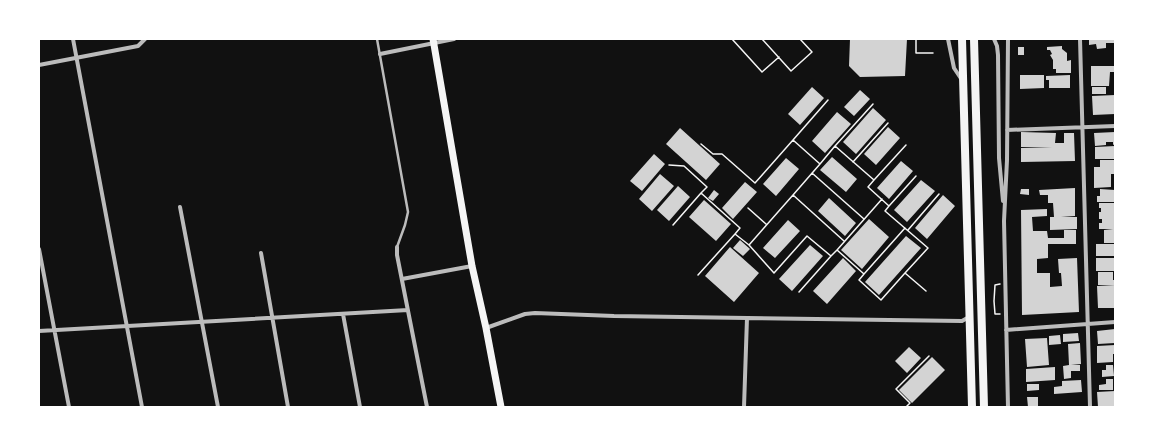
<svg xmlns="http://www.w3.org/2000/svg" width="1154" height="446" viewBox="0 0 1154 446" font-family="Arial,sans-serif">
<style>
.building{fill:#d3d3d3}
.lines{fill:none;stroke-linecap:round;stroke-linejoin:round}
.path{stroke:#f5f5f5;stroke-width:1.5}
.service{stroke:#bcbcbc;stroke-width:2.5}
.minor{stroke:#bcbcbc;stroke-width:4}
.secondary{stroke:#f5f5f5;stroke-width:7}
.primary{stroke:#f5f5f5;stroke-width:8}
</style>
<rect width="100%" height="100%" fill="#111"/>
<path class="building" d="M850 39H907L905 76 860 77 849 66Z
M1089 39H1115V43H1106V48L1097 49 1096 44 1089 45Z
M1062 46V49L1067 53V61L1071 60V73H1056V69H1053V60L1050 55 1052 54 1050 50H1047V47Z
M1018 47H1024V55H1018Z
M1091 66H1115V72H1110L1109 86H1091Z
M1020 75H1044V88L1020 89Z
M1070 75V88H1049V80H1046V76Z
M812 87 824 98 800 125 788 114Z
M1092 87H1106V94H1092Z
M860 90 870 99 854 116 844 107Z
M1115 95V114L1093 115 1092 96Z
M873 108 886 120 856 154 843 142Z
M837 112 851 124 825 153 812 141Z
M888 127 900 138 876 165 864 154Z
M680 128 720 164 706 180 666 144Z
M1021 132 1056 133 1055 143H1064V133H1074L1075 161 1021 162V148H1052L1021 147Z
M1115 132V144L1113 145V142H1106V145L1095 146 1094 133Z
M1115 146V159H1095V147Z
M654 154 665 164 642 191 630 181Z
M832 157 857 179 846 192 820 170Z
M786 158 799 169 776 196 763 184Z
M1100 160H1115V174H1111V187L1094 188V167H1100Z
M901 161 913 171 889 199 877 188Z
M660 174 674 186 652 211 639 199Z
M921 180 935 191 907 222 894 210Z
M745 182 757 192 733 219 722 208Z
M678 186 690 197 669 221 657 210Z
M1075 188V216L1061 217H1077V229L1050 230V217H1054L1053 203H1048V195H1040L1039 190Z
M1021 189H1029V195L1020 194Z
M1100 189 1115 190V202H1097V196H1100Z
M714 190 719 194 713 201 708 198Z
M943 195 955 206 927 239 915 228Z
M829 198 856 223 845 236 818 211Z
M704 200 731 224 716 241 689 217Z
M1099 203H1115V243H1104V230L1113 229H1099V223H1102V219H1099V212H1101V208H1099Z
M1047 209V216L1032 217 1033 231H1047L1048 238H1064V230H1076V244H1048V258L1037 259V273H1050V287L1062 286 1061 273H1059L1058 259 1077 258 1079 312 1022 315 1021 210Z
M869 219 889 237 862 269 841 250Z
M788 220 800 231 775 258 763 248Z
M906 236 921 248 879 295 865 282Z
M740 240 750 249 743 256 733 248Z
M1096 244H1115V256H1096Z
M810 245 823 256 792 291 779 279Z
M730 247 759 273 734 302 705 276Z
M843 258 856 271 827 304 813 291Z
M1096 258H1115V271H1096Z
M1098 272H1113V280H1115V285H1098Z
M1115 285V308H1098L1097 286Z
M1115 329V343L1098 344 1097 331Z
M1078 333 1079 341 1063 342V334Z
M1060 335 1061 344 1049 345V336Z
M1047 338 1049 365 1027 367 1025 339Z
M1080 343 1081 364 1071 365H1080V371H1071V378L1064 379 1063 366 1069 365 1068 344Z
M1115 345V354H1113V362L1097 363V346Z
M909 347 921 358 907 373 895 361Z
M932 357 945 370 912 403 899 390Z
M1106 365H1113L1114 376 1102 377V370H1106Z
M1055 367V380L1026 382V369Z
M1106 379H1113V390H1099V385L1106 384Z
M1081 380 1082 392 1054 394V387L1062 386V381Z
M1027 384H1039V390L1027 391Z
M1115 391V407H1098L1097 392Z
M1027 397H1038V407H1028Z"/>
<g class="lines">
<path class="path" d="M732 39 762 72 779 57
M762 39 791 71 812 52 800 39
M916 39V53H933
M793 140 828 100
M701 144 713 154H722L755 183 793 140 820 164 835 146 874 180 868 187 889 206 885 211 928 248 905 273 926 291
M835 146 873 104
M853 162 888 123
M669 165 684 166 707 187 701 193 740 228 735 234 749 245 774 273 807 236 831 256 837 250 864 274 859 280 881 300 905 273
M812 173 864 219
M874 180 906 145
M793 195 820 164
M889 206 916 176
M748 208 766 224
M673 225 701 193
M908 230 939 194
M749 245 793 195 844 241
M837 250 882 199
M864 274 905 228
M698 275 735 234
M799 292 831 256
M1000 314H995L994 301 995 285 1000 284
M906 407 910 403 896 389 929 356"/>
<path class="service" d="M377 39 408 212 405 225 397 247"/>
<path class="minor" d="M73 39 142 407
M948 39 954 68 962 80
M994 39 997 46 998 55 999 158 1003 201
M1080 39 1090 407
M380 54 454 39
M39 65 138 46 145 39
M1007 130 1115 126
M180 207 218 407
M397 247V255L427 407
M39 249 69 407
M261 253 288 407
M402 279 472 266
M343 314 360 407
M486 328 525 314 535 313 614 316 962 321 969 317
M1006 330 1115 322
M39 331 408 310
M744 407 747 318
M1008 407 1004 221 1007 160 1008 39"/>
<path class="secondary" d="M433 39 472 266 486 328 501 407"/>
<path class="primary" d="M962 39 972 407
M974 39 984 407"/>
</g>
<rect width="1154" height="446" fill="none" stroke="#ffffff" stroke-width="80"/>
</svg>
